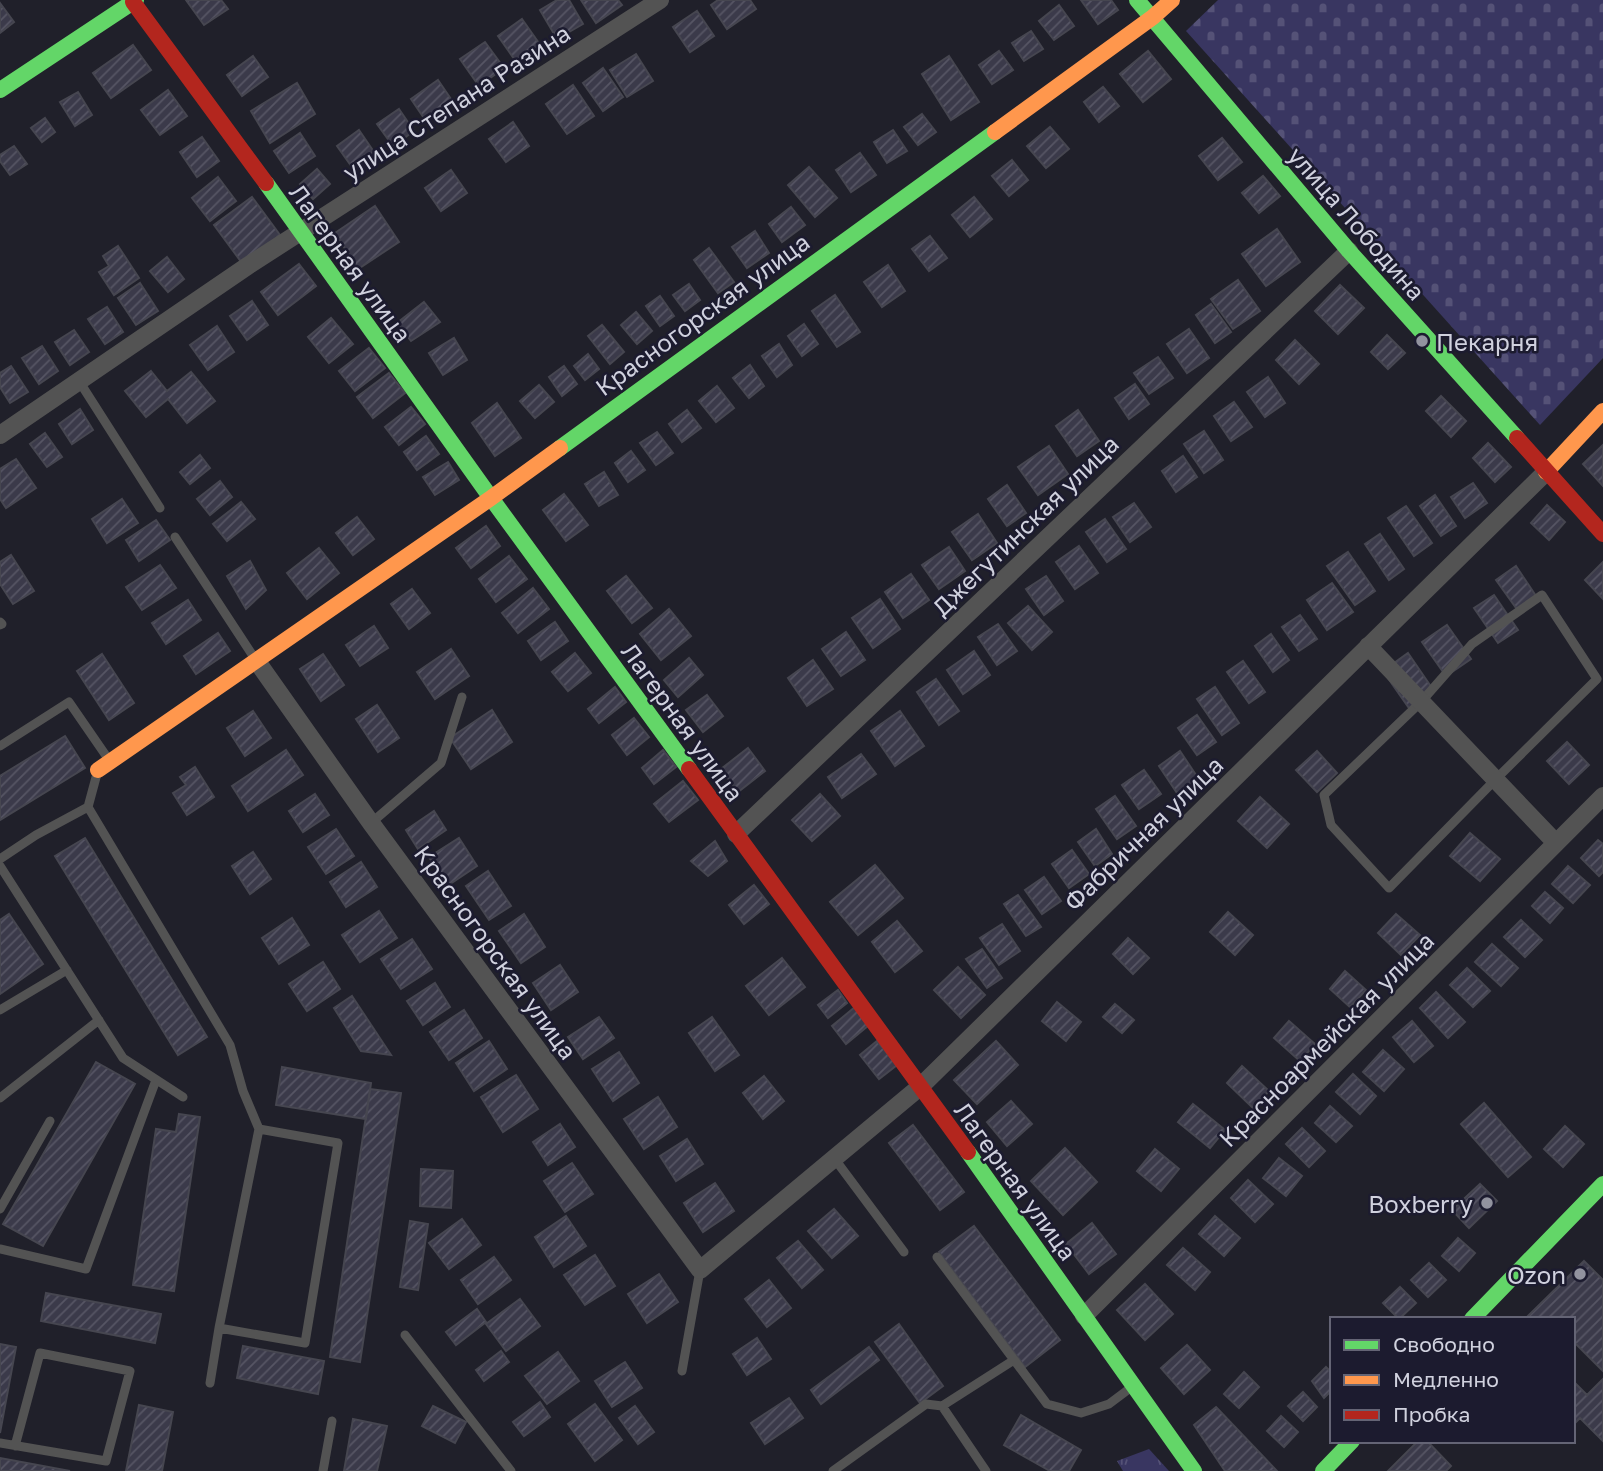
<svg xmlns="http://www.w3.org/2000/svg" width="1603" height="1471" viewBox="0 0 1603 1471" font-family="'Golos Text',sans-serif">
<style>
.grass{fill:url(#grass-tufts)}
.cemetery{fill:url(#cemetery-stones)}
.building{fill:url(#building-hatch);stroke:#464650;stroke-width:2}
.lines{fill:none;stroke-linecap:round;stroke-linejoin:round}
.lane{stroke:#535353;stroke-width:9}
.street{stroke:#535353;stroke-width:18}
.fast{stroke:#63d668;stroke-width:16}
.slow{stroke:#ff974d;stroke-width:16}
.jam{stroke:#b3261e;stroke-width:16}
.poi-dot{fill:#92939f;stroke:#1c1b2f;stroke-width:2.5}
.labels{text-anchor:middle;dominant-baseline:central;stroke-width:5;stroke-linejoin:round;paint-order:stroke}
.street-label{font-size:24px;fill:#d0d1de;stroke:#1c1b2f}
.poi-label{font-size:24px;fill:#d0d1de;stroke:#1c1b2f;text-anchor:end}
</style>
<defs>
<pattern id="grass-tufts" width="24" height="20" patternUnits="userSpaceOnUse" patternTransform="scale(1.75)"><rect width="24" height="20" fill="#393661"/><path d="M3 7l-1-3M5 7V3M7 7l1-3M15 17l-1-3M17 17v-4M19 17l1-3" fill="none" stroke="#555277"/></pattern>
<pattern id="cemetery-stones" width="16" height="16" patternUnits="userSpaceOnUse" patternTransform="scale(1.75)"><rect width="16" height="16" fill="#393661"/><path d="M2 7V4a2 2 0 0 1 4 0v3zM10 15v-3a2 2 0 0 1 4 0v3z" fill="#555277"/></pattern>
<pattern id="building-hatch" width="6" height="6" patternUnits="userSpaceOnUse" patternTransform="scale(1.75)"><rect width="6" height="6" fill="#3b3a4a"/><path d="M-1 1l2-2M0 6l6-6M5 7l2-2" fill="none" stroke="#565564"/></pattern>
</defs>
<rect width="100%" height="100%" fill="#20202a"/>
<path class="grass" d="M1149 1449 1169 1471H1123L1117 1461Z"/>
<path class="cemetery" d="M1218 0H1603V358L1540 425 1186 31Z"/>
<path class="building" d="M186 0H221L228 9 204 25Z
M557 0H569L583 24 557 39 540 10Z
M581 0H618L622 5 596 23Z
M718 0H750L756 9 727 29 711 5Z
M1081 0H1111L1118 10 1098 24Z
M0 3 14 22 0 33Z
M1059 5 1074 26 1054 40 1039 21Z
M697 11 714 36 690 52 673 27Z
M522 19 541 46 517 63 498 36Z
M1031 31 1043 49 1024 61 1012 43Z
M485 42 504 68 479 86 460 59Z
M133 45 151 70 111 98 93 73Z
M999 51 1013 70 992 84 979 65Z
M1148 51 1171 79 1143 102 1120 74Z
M636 54 653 81 627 97 610 70Z
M253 56 268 77 242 96 227 75Z
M949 56 979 102 951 120 922 74Z
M603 68 623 97 603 111 583 83Z
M438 80 453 102 426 121 411 99Z
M297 83 315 114 270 143 251 111Z
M573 85 594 116 567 134 546 104Z
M1103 87 1119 106 1099 122 1084 102Z
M168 90 187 116 160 135 141 110Z
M78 92 92 115 75 126 60 102Z
M399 109 414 131 393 146 377 124Z
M922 114 936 132 918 145 904 127Z
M45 118 55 132 42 142 31 128Z
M513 122 529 146 506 162 489 139Z
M1050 127 1069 149 1046 168 1027 146Z
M359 130 374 152 352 167 337 146Z
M893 130 907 151 887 163 874 142Z
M300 133 315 156 289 173 274 151Z
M202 137 219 161 197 177 180 152Z
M1222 138 1242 162 1218 180 1199 156Z
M14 146 27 164 10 175 0 161V155Z
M860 153 876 175 851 192 836 170Z
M1012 160 1028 180 1009 196 992 176Z
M809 167 837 198 815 217 788 185Z
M317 169 330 184 313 199 300 184Z
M451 170 467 193 441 211 425 188Z
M1263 176 1280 196 1259 213 1242 193Z
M218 177 236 201 210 221 192 198Z
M252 197 280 235 242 263 214 225Z
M974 197 992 219 970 237 952 215Z
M375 206 399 242 358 269 335 233Z
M791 207 805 225 782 242 769 224Z
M1277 229 1300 262 1266 286 1242 254Z
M755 231 769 253 747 268 732 247Z
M930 236 947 258 929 271 912 249Z
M118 246 139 278 114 295 99 272 109 266 103 256Z
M709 248 734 282 718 293 694 260Z
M167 257 184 279 168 292 150 271Z
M299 264 316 286 278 315 261 292Z
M888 265 905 291 882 307 864 282Z
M1238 280 1260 311 1233 329 1211 299Z
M140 283 158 311 136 325 118 298Z
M689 284 700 300 685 311 673 295Z
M1340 285 1364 308 1338 334 1315 311Z
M835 295 860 332 837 347 812 311Z
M660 296 674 316 660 326 646 306Z
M252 301 268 325 247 340 230 316Z
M424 302 440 322 411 341 397 323Z
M1211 304 1231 332 1215 343 1196 315Z
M107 307 123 332 105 344 88 319Z
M636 312 652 331 637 344 621 325Z
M331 318 353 344 329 363 308 337Z
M804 324 818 344 802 356 788 336Z
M602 325 624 352 610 364 588 336Z
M217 326 234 352 208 370 190 345Z
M1189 329 1209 358 1187 373 1167 344Z
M74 330 89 352 70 365 55 342Z
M1387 335 1405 353 1388 369 1371 352Z
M454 338 467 360 443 375 429 353Z
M1295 340 1319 364 1299 384 1276 360Z
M779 344 792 365 777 377 762 356Z
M42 346 58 371 39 384 22 358Z
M369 348 385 368 355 391 339 371Z
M588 354 599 369 585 380 574 366Z
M1158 357 1173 378 1149 394 1134 373Z
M750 365 764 386 749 398 733 378Z
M11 366 28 392 10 403 0 387V373Z
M564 366 577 384 562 396 549 377Z
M151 371 167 391 191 372 215 401 187 423 168 399 146 417 125 391Z
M389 373 405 393 373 418 357 397Z
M1268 377 1285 403 1265 417 1247 392Z
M1135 384 1149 404 1129 419 1115 398Z
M539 385 554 402 535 418 520 401Z
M717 386 734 408 716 422 699 401Z
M1441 396 1466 421 1451 437 1426 411Z
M1234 402 1252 427 1231 441 1214 416Z
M497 403 521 438 495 456 472 423Z
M411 407 425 424 399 445 385 427Z
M80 409 93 430 72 444 59 424Z
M687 410 701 428 682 442 669 424Z
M1078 410 1099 441 1077 456 1056 426Z
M1204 431 1223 460 1204 473 1184 444Z
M657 432 673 453 656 465 640 443Z
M45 433 62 457 47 467 30 444Z
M426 436 439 454 417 470 404 452Z
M1488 443 1511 467 1495 482 1473 458Z
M1603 445V486L1583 464Z
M1049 446 1068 474 1038 495 1018 467Z
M631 451 645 470 628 482 615 463Z
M200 455 210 468 190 484 180 472Z
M1183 456 1197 477 1176 492 1162 471Z
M16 459 36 488 6 508 0 499V469Z
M448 462 459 480 435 495 423 477Z
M604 472 618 495 599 506 585 484Z
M220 481 232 497 210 515 197 499Z
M1473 483 1487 503 1465 518 1451 497Z
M1007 485 1026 513 1007 526 988 499Z
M564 494 588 525 566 541 543 510Z
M1435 495 1456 526 1441 536 1420 506Z
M122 499 138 523 107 543 92 519Z
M241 502 255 519 227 541 213 524Z
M1134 503 1151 527 1130 542 1113 517Z
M1547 505 1565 522 1549 540 1531 523Z
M1406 506 1432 543 1414 556 1388 518Z
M978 514 997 543 972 560 952 532Z
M357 517 374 539 353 555 336 533Z
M1105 519 1126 549 1107 562 1086 532Z
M156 520 170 540 139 561 126 540Z
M486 526 500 546 471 568 456 548Z
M1380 534 1404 569 1389 580 1365 544Z
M1079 546 1098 573 1075 589 1056 562Z
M949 547 965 571 939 589 922 565Z
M319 548 339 573 307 599 287 573Z
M1348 552 1375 591 1355 605 1327 566Z
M11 555 34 591 13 604 0 584V562Z
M509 556 527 579 496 602 479 579Z
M250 561 266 590 246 609 227 576Z
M1603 562V599L1585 580Z
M160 565 176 588 142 610 126 587Z
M1516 566 1538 599 1519 612 1496 580Z
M911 574 929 600 903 618 885 592Z
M626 576 652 608 632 623 607 591Z
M1046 576 1063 601 1044 615 1026 589Z
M1332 583 1353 612 1327 630 1307 600Z
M533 588 549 609 518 633 502 613Z
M412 589 430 613 409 629 391 604Z
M1494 595 1518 630 1498 643 1474 608Z
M880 599 900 629 873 648 852 618Z
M188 600 201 620 166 644 152 623Z
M1028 606 1052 632 1032 650 1008 623Z
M669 609 691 636 661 660 640 634Z
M1300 615 1317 639 1299 651 1282 627Z
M555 622 568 641 541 660 528 641Z
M998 624 1017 651 997 665 978 637Z
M1447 625 1471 659 1446 676 1422 642Z
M374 626 388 648 360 666 346 645Z
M846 632 865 660 841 676 822 649Z
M218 633 230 651 196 674 184 656Z
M1271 634 1289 660 1273 672 1255 646Z
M451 649 469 676 435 699 417 672Z
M974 651 990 675 963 694 947 670Z
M575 653 591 673 568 691 552 672Z
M1408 653 1434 691 1409 708 1383 671Z
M102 654 134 703 109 720 77 671Z
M323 654 344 685 321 701 300 669Z
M689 658 703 675 678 697 664 680Z
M813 660 833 689 807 706 788 678Z
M1243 661 1265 692 1249 703 1227 672Z
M936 679 959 711 939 725 917 692Z
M615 687 626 702 599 723 588 709Z
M1215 687 1239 723 1222 735 1197 699Z
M707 695 723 716 703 732 686 710Z
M377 705 399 738 378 752 356 719Z
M492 710 512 742 471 769 450 738Z
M253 711 271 738 245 756 227 728Z
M900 711 924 746 895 766 871 731Z
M1197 715 1216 742 1197 755 1178 728Z
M634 718 649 737 627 755 612 735Z
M65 736 85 768 0 820V776Z
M1567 742 1589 765 1569 784 1547 761Z
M748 748 765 771 738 792 721 769Z
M286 750 303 775 248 811 232 786Z
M663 750 676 767 654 784 642 768Z
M1180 751 1198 778 1177 793 1159 766Z
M1317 751 1337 773 1317 792 1296 770Z
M861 754 876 774 842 798 828 777Z
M195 767 214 797 187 815 173 793 186 785 180 777Z
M1144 770 1161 794 1139 809 1122 785Z
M683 781 698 800 669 822 654 804Z
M315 794 329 815 303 832 289 811Z
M820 794 840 816 812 841 792 820Z
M1115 796 1136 826 1117 839 1096 809Z
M1260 797 1289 824 1267 848 1238 821Z
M434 811 446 830 418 849 406 830Z
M336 829 354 856 326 874 308 847Z
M1096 829 1112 854 1095 866 1078 842Z
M1470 833 1500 859 1480 881 1450 856Z
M85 838 207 1037 178 1055 55 856Z
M459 838 477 866 447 886 429 857Z
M1598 840 1603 844V872L1599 876 1581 858Z
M715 841 727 861 708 876 691 861Z
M1072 850 1089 874 1069 888 1052 864Z
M253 852 271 879 250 894 232 866Z
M361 862 377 887 346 907 330 882Z
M875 865 903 898 858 935 830 902Z
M1568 866 1590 885 1573 903 1552 884Z
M488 871 511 906 489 920 466 886Z
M1044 877 1061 901 1042 914 1025 890Z
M754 885 769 904 744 924 729 905Z
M1545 892 1563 908 1550 923 1532 906Z
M1018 895 1041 927 1026 936 1004 904Z
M379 911 397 938 360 962 342 935Z
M1228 912 1253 935 1235 955 1210 932Z
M9 914 43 964 0 994V920Z
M524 914 545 947 521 963 499 931Z
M1396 914 1420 935 1401 955 1378 933Z
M292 918 309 945 279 964 262 938Z
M1521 920 1542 940 1525 957 1504 937Z
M897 921 922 951 895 972 872 942Z
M1002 924 1020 951 999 965 980 938Z
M1128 938 1149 958 1133 974 1113 954Z
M412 939 432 969 401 989 381 959Z
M1492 944 1518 968 1501 986 1475 962Z
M982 949 1002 978 987 988 966 959Z
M782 958 805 987 769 1015 746 986Z
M323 962 340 989 307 1011 289 984Z
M560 965 578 992 551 1010 533 983Z
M958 967 985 995 961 1018 934 990Z
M1467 968 1490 991 1473 1007 1450 985Z
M1345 971 1366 990 1350 1007 1330 989Z
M435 983 450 1007 423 1025 407 1001Z
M838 990 847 1003 828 1018 818 1005Z
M1436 992 1465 1022 1448 1038 1420 1008Z
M352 996 391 1055 361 1051 334 1008Z
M1057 1002 1081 1022 1066 1041 1042 1021Z
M1115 1004 1134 1020 1122 1033 1103 1017Z
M855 1007 869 1025 846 1044 832 1026Z
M464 1010 482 1038 449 1060 430 1032Z
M599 1017 614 1038 583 1059 568 1037Z
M712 1017 739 1055 715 1071 689 1033Z
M1289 1021 1315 1044 1300 1061 1274 1038Z
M1412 1021 1433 1046 1414 1062 1393 1037Z
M489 1041 507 1069 474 1091 456 1063Z
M877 1041 897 1065 879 1079 860 1055Z
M996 1041 1018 1065 977 1104 954 1080Z
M1383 1050 1404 1069 1384 1091 1363 1072Z
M619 1052 639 1083 613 1101 592 1069Z
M96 1062 135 1084 43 1246 3 1224Z
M1242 1066 1269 1091 1253 1108 1227 1083Z
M282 1067 371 1083 366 1119 276 1105Z
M1353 1074 1376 1096 1360 1114 1336 1092Z
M516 1075 538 1109 503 1132 481 1097Z
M764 1076 784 1101 763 1119 743 1093Z
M370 1089 401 1093 360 1362 330 1357Z
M658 1097 677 1127 644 1149 624 1119Z
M1011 1101 1032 1124 1007 1146 987 1122Z
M1484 1103 1531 1157 1508 1177 1461 1124Z
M1193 1104 1225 1130 1210 1148 1178 1122Z
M1330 1106 1352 1126 1336 1142 1315 1123Z
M179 1114 200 1117 174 1291 133 1285 156 1129 176 1132Z
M560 1124 575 1147 548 1165 533 1142Z
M913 1125 964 1192 940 1210 889 1143Z
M1565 1126 1584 1144 1563 1167 1544 1149Z
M1302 1128 1325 1151 1309 1167 1286 1144Z
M687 1139 703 1164 676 1181 660 1156Z
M1065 1148 1097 1182 1063 1215 1031 1181Z
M1155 1149 1179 1169 1161 1191 1137 1171Z
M1279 1158 1302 1176 1286 1196 1263 1178Z
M572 1163 593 1194 565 1212 544 1181Z
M421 1169 453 1171 451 1208 420 1206Z
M1248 1180 1273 1204 1255 1222 1231 1198Z
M715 1183 734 1211 703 1232 684 1203Z
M1480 1184 1497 1201 1469 1228 1452 1210Z
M834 1209 858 1236 832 1258 808 1231Z
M566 1216 586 1246 554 1267 535 1237Z
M1215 1216 1240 1238 1224 1256 1199 1234Z
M462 1219 481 1245 449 1269 429 1243Z
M410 1221 428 1224 418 1290 400 1287Z
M1092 1223 1116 1254 1089 1274 1066 1244Z
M974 1226 1060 1340 1025 1367 939 1252Z
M1458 1238 1475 1253 1459 1271 1442 1256Z
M798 1241 823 1270 802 1288 777 1258Z
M1183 1248 1210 1272 1195 1290 1167 1265Z
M595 1255 615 1286 585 1305 564 1275Z
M494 1257 511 1280 478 1304 461 1280Z
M1584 1261 1603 1280V1371L1573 1341V1319H1530L1528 1316Z
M1429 1263 1446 1280 1428 1297 1411 1280Z
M659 1274 678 1302 647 1323 628 1294Z
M769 1280 791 1308 767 1327 745 1299Z
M1145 1284 1173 1314 1145 1340 1117 1310Z
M1400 1287 1416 1303 1399 1319 1383 1303Z
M46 1293 161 1314 155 1343 41 1321Z
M520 1299 540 1326 506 1351 486 1324Z
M477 1309 486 1322 456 1345 446 1332Z
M899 1324 943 1386 920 1403 875 1342Z
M757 1338 771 1359 747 1375 733 1354Z
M0 1344 16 1347 0 1433Z
M1187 1345 1210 1370 1184 1394 1161 1368Z
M243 1346 324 1361 318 1394 237 1378Z
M869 1347 879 1360 821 1404 811 1390Z
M501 1351 509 1362 484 1381 476 1370Z
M558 1352 579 1381 547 1404 525 1376Z
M625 1362 642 1388 612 1407 595 1381Z
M1326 1367 1332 1373V1390L1324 1398 1312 1381Z
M1244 1372 1259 1387 1239 1408 1224 1394Z
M1603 1379V1441L1580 1418 1573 1425V1381L1587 1395Z
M1303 1392 1317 1407 1303 1421 1288 1406Z
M789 1398 803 1418 765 1444 751 1423Z
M540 1402 550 1417 524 1436 513 1422Z
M595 1404 622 1440 595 1461 568 1424Z
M139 1405 173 1412 162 1471H126Z
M433 1406 466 1422 455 1443 422 1426Z
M635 1406 654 1432 638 1444 619 1418Z
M1216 1407 1277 1471H1225L1194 1425Z
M1021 1415 1081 1450 1069 1471H1050L1004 1445Z
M1281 1416 1298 1432 1284 1447 1267 1431Z
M353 1419 387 1426 377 1471H344Z
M1418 1441H1427L1451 1466 1446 1471H1388Z
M0 1458 70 1471H0Z"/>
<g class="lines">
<path class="lane" d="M79 381 160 508
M175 537 255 659
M1542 595 1597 679 1496 779 1389 888 1331 825 1324 795 1421 702 1472 644Z
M0 622 2 624 0 625
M0 746 69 702 109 760
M98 770 88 807 230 1045 243 1091 259 1129 338 1143 305 1343 219 1328
M371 823 441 763 462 697
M0 859 36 835 88 807
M0 866 123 1058 183 1097
M0 1010 67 970
M0 1098 99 1020
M834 1158 904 1252
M0 1209 50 1121
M0 1249 86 1269 156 1080
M937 1257 1047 1404 1081 1413 1109 1404 1133 1386
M405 1335 511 1471
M682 1371 700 1270
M210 1383 219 1328 259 1129
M942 1406 986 1471
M0 1443 106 1461 130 1371 40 1353 15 1446
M323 1471 332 1421
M833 1471 926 1404 942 1406 1014 1360"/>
<path class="street" d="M0 435 249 265 660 0
M1368 646 1556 843
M256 660 371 823 700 1270 921 1086 1546 472
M736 834 1349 251
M1084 1316 1603 796"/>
<path class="fast" d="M1137 0 1349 251 1517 438
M0 90 136 0
M266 183 491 498 689 769
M560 448 995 132
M968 1152 1194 1471
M1472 1319 1603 1184
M1323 1471 1352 1441"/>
<path class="slow" d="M995 132 1153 17 1172 0
M1546 472 1603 411
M98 770 491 498 560 448"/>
<path class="jam" d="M133 2 266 183
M1517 438 1603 534
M689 769 968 1152"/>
</g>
<g class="poi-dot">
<circle cx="1422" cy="341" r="7"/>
<circle cx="1487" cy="1203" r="7"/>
<circle cx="1580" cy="1274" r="7"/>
</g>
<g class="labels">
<g class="street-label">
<text transform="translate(456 102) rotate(-33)">улица Степана Разина</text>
<text transform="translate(1357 223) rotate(49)">улица Лободина</text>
<text transform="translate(351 263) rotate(54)">Лагерная улица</text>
<text transform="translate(702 314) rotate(-36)">Красногорская улица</text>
<text transform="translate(1025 525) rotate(-44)">Джегутинская улица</text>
<text transform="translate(683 722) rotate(54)">Лагерная улица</text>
<text transform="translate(1143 833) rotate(-44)">Фабричная улица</text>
<text transform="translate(496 952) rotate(54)">Красногорская улица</text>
<text transform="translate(1326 1039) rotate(-45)">Красноармейская улица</text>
<text transform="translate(1016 1181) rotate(54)">Лагерная улица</text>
</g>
<g class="poi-label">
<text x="1436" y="341" text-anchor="start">Пекарня</text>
<text x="1473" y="1203">Boxberry</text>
<text x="1566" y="1274">Ozon</text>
</g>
</g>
<rect x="1330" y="1317" width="245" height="126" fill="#1c1b2f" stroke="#646475" stroke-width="2"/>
<rect x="1344" y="1340" width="35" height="10" fill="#63d668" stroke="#646475" stroke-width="2"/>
<text x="1393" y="1352" font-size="21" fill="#d0d1de">Свободно</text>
<rect x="1344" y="1375" width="35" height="10" fill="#ff974d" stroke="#646475" stroke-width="2"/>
<text x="1393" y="1387" font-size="21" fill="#d0d1de">Медленно</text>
<rect x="1344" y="1410" width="35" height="10" fill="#b3261e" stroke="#646475" stroke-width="2"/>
<text x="1393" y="1422" font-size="21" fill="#d0d1de">Пробка</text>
</svg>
